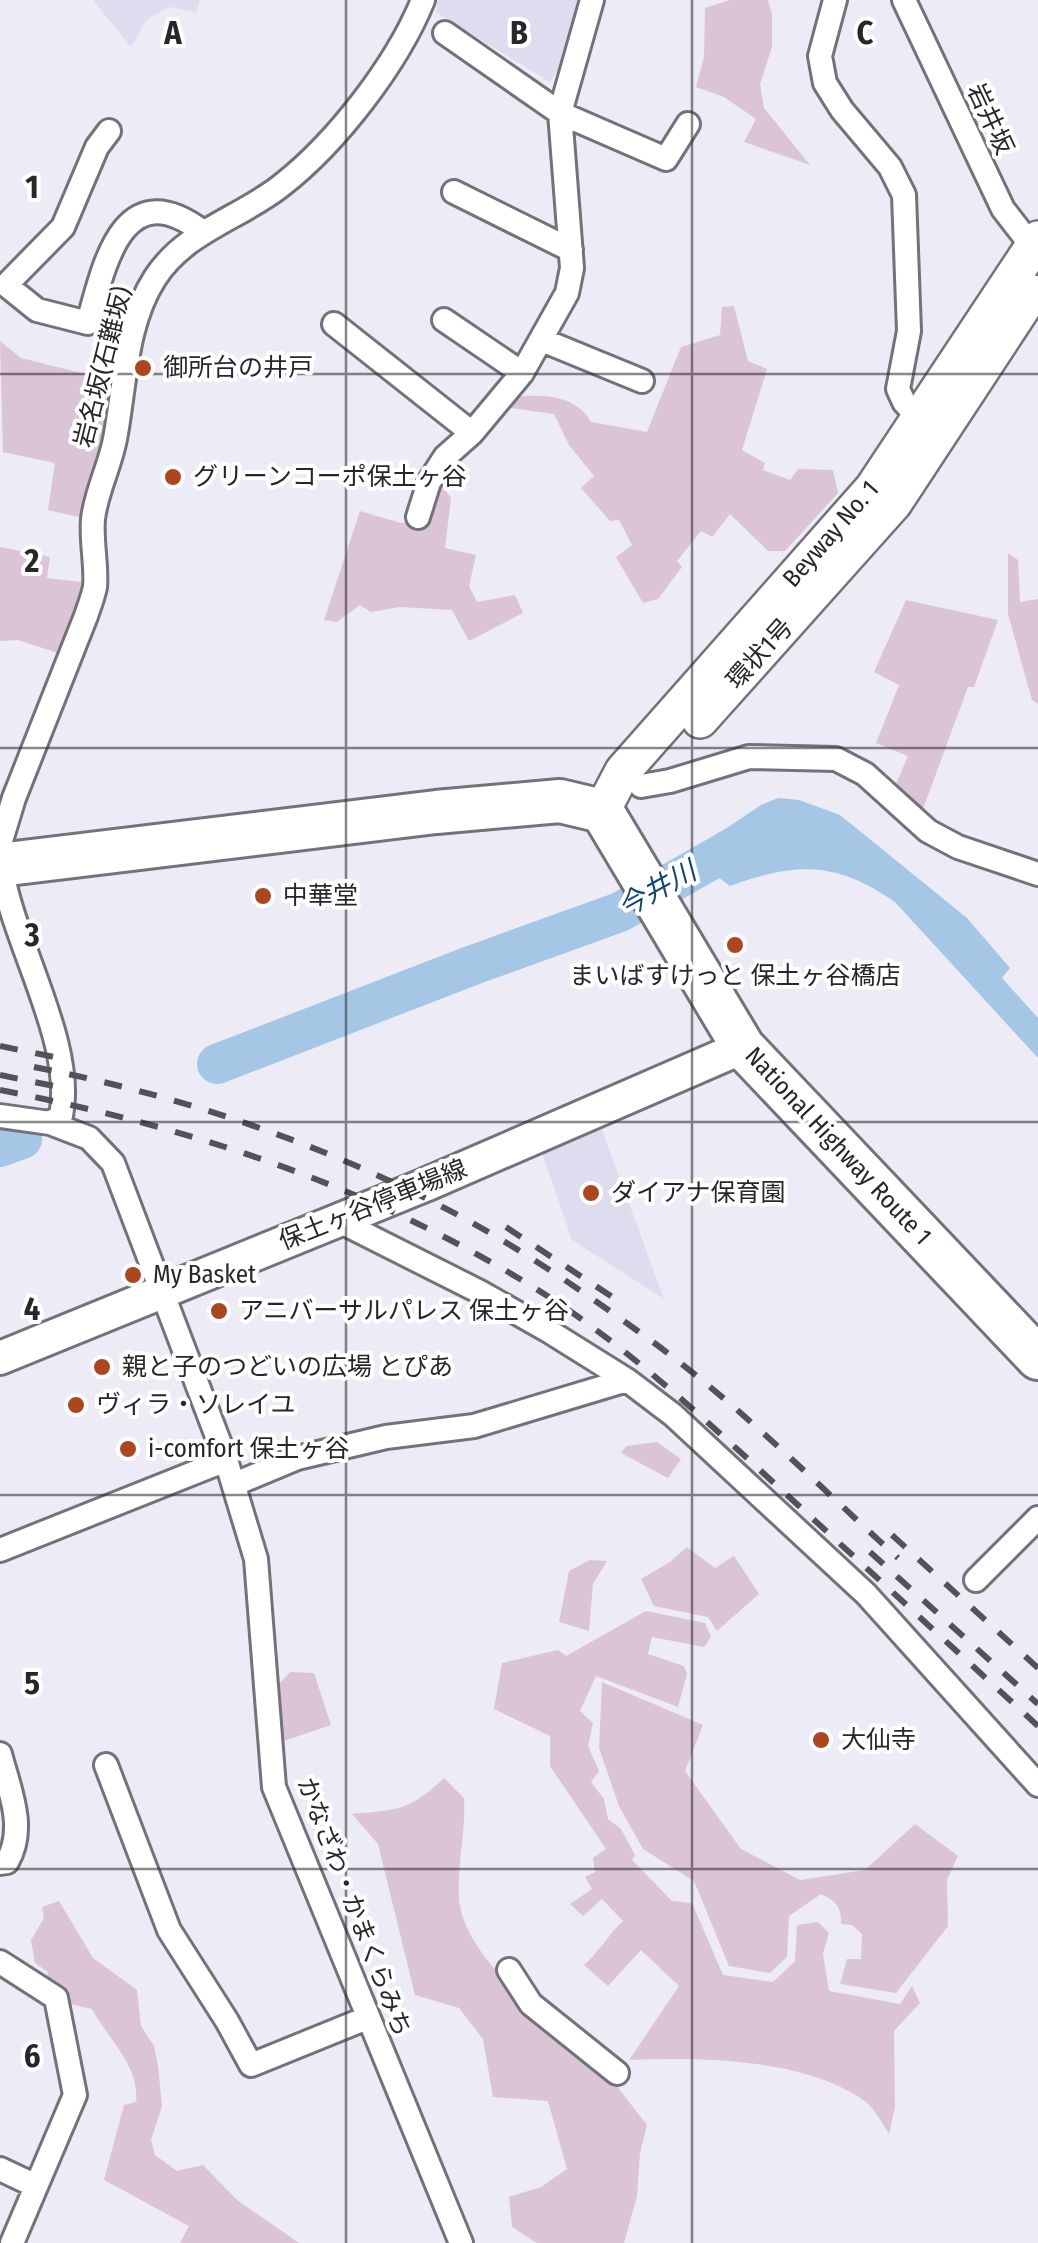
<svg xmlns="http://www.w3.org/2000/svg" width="1038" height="2243" viewBox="0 0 1038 2243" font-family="'Fira Sans Condensed','Noto Sans JP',sans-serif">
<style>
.built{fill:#deddef}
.green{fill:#dbc4d6}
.water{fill:#a5c7e5}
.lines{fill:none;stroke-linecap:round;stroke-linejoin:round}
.river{stroke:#a5c7e5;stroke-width:40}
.street-casing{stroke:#72727b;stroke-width:28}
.secondary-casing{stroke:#72727b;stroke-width:38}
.primary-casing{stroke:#72727b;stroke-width:40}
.highway-casing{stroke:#72727b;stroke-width:48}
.street{stroke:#fff;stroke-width:22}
.secondary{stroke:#fff;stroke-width:32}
.primary{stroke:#fff;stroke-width:35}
.highway{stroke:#fff;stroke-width:42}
.rail{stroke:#535258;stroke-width:6;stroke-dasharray:18 18;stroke-linecap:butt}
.grid{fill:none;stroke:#27262a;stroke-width:2.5;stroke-opacity:0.55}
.poi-dot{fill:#ac461f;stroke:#fff;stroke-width:4}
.labels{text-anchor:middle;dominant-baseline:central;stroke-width:8;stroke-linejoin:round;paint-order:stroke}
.street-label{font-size:25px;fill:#27262a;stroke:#fff}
.poi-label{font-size:25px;fill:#27262a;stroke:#fff;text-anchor:start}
.water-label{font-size:28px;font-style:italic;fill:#11486e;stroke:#fff}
.grid-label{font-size:32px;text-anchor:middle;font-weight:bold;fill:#27262a;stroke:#fff;stroke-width:8;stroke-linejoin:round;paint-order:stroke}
</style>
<rect width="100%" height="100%" fill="#ecebf6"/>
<path class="built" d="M93 0H200L196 12 169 7 146 20 131 47Z
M437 0H585L572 48 550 82 436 12Z
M598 1119 664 1299 572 1240 540 1147Z"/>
<path class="green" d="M730 0H768L772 15V47L760 84 764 108 810 165 744 142 756 119 724 97 696 87 704 57 705 8Z
M734 306 748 361 767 369 742 450 765 463 763 470 790 480 798 469 833 470 838 493 785 551H768L730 514 712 537 701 531 677 561 682 567 658 599 643 603 616 557 632 545 619 520 610 521 581 488 594 476 569 445 554 414 511 408 516 397C543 394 576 395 591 422L647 432 681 347 720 335 722 307Z
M0 341 21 358 114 381 83 518 48 510 55 463 3 452Z
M441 484 451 498 445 548 476 555 469 586 477 602 515 595 523 613 469 641 452 610 400 607 371 612 360 605 337 622 324 620 360 511 401 523 428 521Z
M0 547 50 557 47 578 89 583 58 653 18 640 0 641Z
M1008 553 1018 560 1020 602 1038 599V704L1032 700 1008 614Z
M906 600 998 620 974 687H968L920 817 892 793 908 756 876 743 899 685 874 672Z
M657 1442 681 1459 668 1478 621 1453 626 1446Z
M687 1547 715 1568 734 1556 759 1594 717 1631 708 1617 654 1606 641 1579 670 1562Z
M590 1560 607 1561 593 1584 589 1631 559 1622 569 1571Z
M646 1611 705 1623 711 1637 704 1647 652 1637 648 1654 684 1666 687 1674 678 1707 596 1676 580 1711 593 1723 588 1746 599 1771 591 1782 604 1799 608 1819 621 1829 635 1855 632 1860 672 1901 692 1903 723 1975 773 1982 795 1961 797 1925 818 1922 829 1933 823 1954 829 1991 900 2004 912 1986 920 2003 894 2031 895 2107 889 2134C883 2124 875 2110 866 2102 806 2058 701 2057 629 2060L679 1986 641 1950 608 1986 584 1965C600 1951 608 1935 623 1921L602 1899 583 1916 570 1904 592 1889 585 1877 595 1872 593 1858 606 1849 550 1766V1736L494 1709 502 1663 558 1650 566 1656Z
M290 1672 314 1673 331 1725 284 1741 278 1685Z
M602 1682 703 1725 685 1771 741 1849 800 1880 865 1870 915 1824 958 1856 947 1880 948 1926 896 1993 840 1984 847 1959H861L862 1934 852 1925 841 1924C842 1907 835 1900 821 1894L789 1916 787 1957 770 1973 729 1966 694 1881 643 1849 619 1806 599 1748Z
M444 1778 464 1798C466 1831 457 1864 459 1897 462 1960 556 2025 598 2066 616 2083 631 2105 647 2125L640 2153 637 2196 624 2243H537L512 2227 509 2197 541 2187 567 2169 548 2101 493 2097 483 2039 459 2008 415 1995 378 1844 352 1814C398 1810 409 1811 444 1778Z
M59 1901 93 1958 137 1990 141 2026 154 2046 158 2066 162 2106 151 2140 155 2155 177 2171 203 2165 237 2200 299 2243H180L189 2226 104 2180 124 2105 136 2102C140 2066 108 2039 92 2009L70 2004 45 1983 48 1972 35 1963 31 1940 44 1918 42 1907Z"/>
<path class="water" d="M778 798 799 800 840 815 967 918 1010 968 1002 978 1038 1018V1058L895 902C836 861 796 862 730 886L714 874 694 887 678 861 761 805Z"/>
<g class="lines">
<path class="river" d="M217 1064 473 965 620 912 732 848
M0 1147 22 1139"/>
<g class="street-casing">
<path id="street" d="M835 0 820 56 825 83 842 110 890 167 904 195 909 331 898 389 904 402 925 425
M904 0 1003 209 1038 254
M445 33 560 113 666 159 688 124
M109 131 97 147 63 227 6 285 37 310 88 323C104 265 123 171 203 232
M454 192 571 250
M444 320 522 373
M334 324 472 433
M542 340 642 381
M418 517 429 482 445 457 472 433 522 373 567 293 572 268 560 113 592 0
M641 786 670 781 749 757 836 759 865 774 928 831 958 847 1038 874
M0 844 14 798 86 616C89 607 93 597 95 587 97 566 91 542 93 519 96 492 110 466 115 439 125 387 125 324 155 278 185 231 241 218 282 185 337 142 397 64 423 0
M0 1116 50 1123 61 1116C76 1039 8 937 0 857
M50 1123 89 1138 113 1163 226 1460 256 1559 274 1787 461 2243
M337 1220 480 1292 547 1330 627 1380 673 1415 866 1594 1038 1785
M235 1484 297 1458 386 1437 474 1426 627 1380
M0 1550 226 1460
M976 1580 1038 1518
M0 1754C9 1789 27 1828 7 1862L0 1863
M106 1765 169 1930 227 2021 251 2065 367 2018
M0 1962 56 1998 75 2095 12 2243
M509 1970 531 2004 617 2073
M0 2169 36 2186"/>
</g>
<g class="secondary-casing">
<path id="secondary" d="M0 1358 425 1185 743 1047"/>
</g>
<g class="primary-casing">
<path id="primary" d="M700 720 894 503 1032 293
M602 811 623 771 873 488 1038 239"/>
</g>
<g class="highway-casing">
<path id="highway" d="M0 865 436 812 560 801 602 811 743 1047 1038 1358"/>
</g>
<use href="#street" class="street"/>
<use href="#secondary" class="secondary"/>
<use href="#primary" class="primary"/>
<use href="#highway" class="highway"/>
<path class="rail" d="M0 1046 59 1058
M34 1067C184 1096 334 1147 469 1221 532 1256 594 1299 653 1342 740 1406 818 1485 898 1558
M0 1075 54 1086
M0 1090C195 1128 380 1189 549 1297 635 1353 712 1426 787 1495 871 1572 954 1649 1038 1726
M506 1227 623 1304
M892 1535 1038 1668
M870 1552 1038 1704"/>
</g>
<path class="grid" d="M346 0V2243M692 0V2243M0 374H1038M0 748H1038M0 1122H1038M0 1495H1038M0 1869H1038"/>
<g class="poi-dot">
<circle cx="143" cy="368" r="10"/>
<circle cx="173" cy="477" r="10"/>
<circle cx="263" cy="896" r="10"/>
<circle cx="735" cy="945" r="10"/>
<circle cx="591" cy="1193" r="10"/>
<circle cx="133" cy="1275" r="10"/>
<circle cx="219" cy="1311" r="10"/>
<circle cx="102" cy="1367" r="10"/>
<circle cx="76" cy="1405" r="10"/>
<circle cx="128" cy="1449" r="10"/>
<circle cx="821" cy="1740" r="10"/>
</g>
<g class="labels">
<g class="street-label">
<text transform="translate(990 119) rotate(65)">岩井坂</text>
<text transform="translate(103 367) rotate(-76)">岩名坂(石難坂)</text>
<text transform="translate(831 534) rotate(-49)">Beyway No. 1</text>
<text transform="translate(760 654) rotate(-48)">環状1号</text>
<text transform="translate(838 1146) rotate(47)">National Highway Route 1</text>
<text transform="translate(373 1205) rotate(-22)">保土ヶ谷停車場線</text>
<text transform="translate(354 1907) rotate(69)">かなざわ・かまくらみち</text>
</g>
<g class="poi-label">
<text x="163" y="368">御所台の井戸</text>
<text x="193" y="477">グリーンコーポ保土ヶ谷</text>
<text x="283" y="896">中華堂</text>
<text x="735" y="976" text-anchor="middle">まいばすけっと 保土ヶ谷橋店</text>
<text x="611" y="1193">ダイアナ保育園</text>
<text x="153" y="1275">My Basket</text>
<text x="239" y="1311">アニバーサルパレス 保土ヶ谷</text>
<text x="122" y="1367">親と子のつどいの広場 とぴあ</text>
<text x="96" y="1405">ヴィラ・ソレイユ</text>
<text x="148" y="1449">i-comfort 保土ヶ谷</text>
<text x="841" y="1740">大仙寺</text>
</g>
<g class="water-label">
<text transform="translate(657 889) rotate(-29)">今井川</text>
</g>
</g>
<g class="grid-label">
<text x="173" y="44">A</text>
<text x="519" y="44">B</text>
<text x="865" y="44">C</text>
<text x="32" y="198">1</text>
<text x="32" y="572">2</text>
<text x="32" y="946">3</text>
<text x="32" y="1320">4</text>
<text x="32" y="1694">5</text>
<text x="32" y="2067">6</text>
</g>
</svg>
